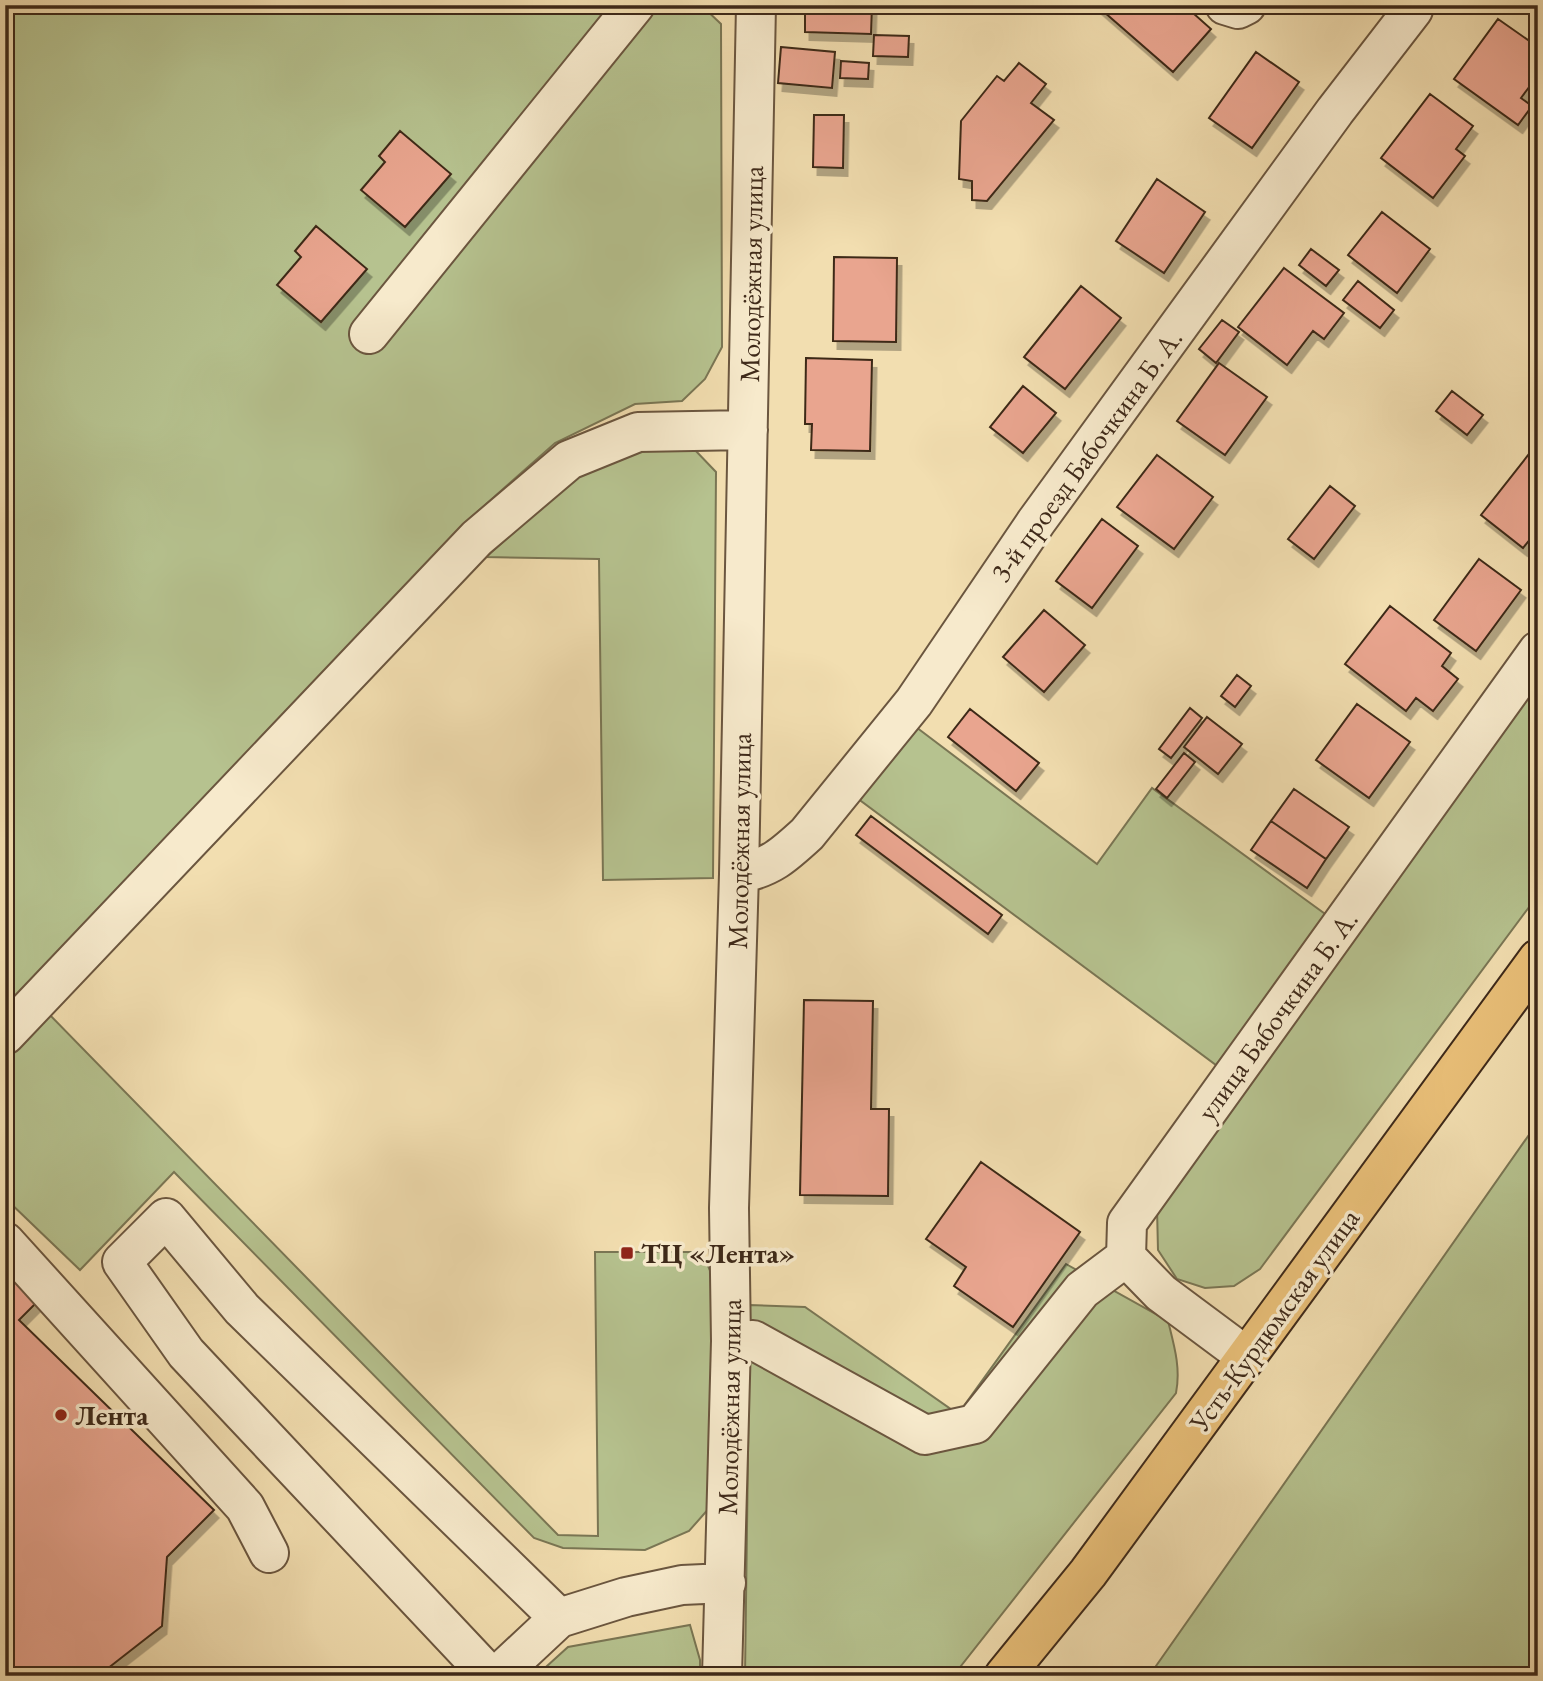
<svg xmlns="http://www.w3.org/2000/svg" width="1543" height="1681" viewBox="0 0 1543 1681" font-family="'EB Garamond',serif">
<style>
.green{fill:#b6c28f;stroke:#7a7654;stroke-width:2}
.building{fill:#e9a58f;stroke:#3e2919;stroke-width:2;filter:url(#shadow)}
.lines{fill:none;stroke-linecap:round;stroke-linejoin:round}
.minor-casing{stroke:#6b563f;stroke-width:42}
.major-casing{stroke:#3e2919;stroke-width:42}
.minor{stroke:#f7eacc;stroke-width:38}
.major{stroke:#e9bf78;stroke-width:38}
.poi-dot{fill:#8f2418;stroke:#f7eacc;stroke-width:2.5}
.labels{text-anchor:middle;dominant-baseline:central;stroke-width:7;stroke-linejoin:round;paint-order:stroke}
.street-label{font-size:28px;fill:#3e2919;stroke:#f7eacc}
.poi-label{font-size:28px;font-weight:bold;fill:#3e2919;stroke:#f7eacc;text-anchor:start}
</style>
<defs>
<filter id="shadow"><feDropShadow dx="4.5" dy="8" stdDeviation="0" flood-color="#0004"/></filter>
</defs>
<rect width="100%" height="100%" fill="#f2deb0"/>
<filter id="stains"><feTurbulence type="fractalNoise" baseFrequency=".00286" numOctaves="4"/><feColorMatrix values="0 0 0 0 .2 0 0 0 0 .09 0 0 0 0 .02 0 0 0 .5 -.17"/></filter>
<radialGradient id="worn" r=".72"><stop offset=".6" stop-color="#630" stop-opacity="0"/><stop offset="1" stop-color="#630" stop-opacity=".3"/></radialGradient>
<path class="green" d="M5 5H701L721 24 722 347 705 379 682 401 635 404 555 443 467 521 5 1010Z
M642 447 694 449 716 472 713 878 603 880 599 559 486 557 579 475Z
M1538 674V895L1260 1269 1234 1286 1205 1288 1177 1279 1158 1250 1157 1208Z
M912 724 1097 864 1152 788 1332 919 1216 1065 853 795Z
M46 1011 558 1535 598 1536 595 1252H694L706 1261 711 1273V1506L689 1531 645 1550 563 1548 534 1538 174 1172 80 1270 5 1198V1055Z
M1538 1122V1676H1149Z
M1066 1264 1168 1321C1174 1345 1181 1368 1176 1393L953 1676H745L750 1305 805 1307 958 1414Z
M690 1625 700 1660V1676H536L568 1647Z"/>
<path class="building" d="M805 5H872L871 34 805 32Z
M1096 5H1184L1211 29 1173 72Z
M1498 19 1538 47V75L1521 98 1532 106 1518 125 1454 79Z
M874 35 909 36 908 57 873 56Z
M781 47 835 52 832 88 778 83Z
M1256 52 1299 82 1252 148 1209 118Z
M841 61 869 63 868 79 840 78Z
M1019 63 1046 84 1031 103 1054 120 987 201 972 200V181L959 179 961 121 997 76 1004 81Z
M1430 94 1473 126 1456 149 1465 156 1433 198 1381 158Z
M814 115H844L843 168 813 167Z
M400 131 451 174 405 227 361 190 385 162 379 156Z
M1157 179 1205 212 1164 273 1116 241Z
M1382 212 1430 249 1397 293 1348 255Z
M316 226 367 269 321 322 277 285 301 257 295 251Z
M1311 249 1339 270 1326 286 1299 265Z
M834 257 897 258 896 342 833 341Z
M1284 268 1344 313 1324 339 1313 331 1287 365 1238 327Z
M1358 281 1394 310 1380 328 1343 300Z
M1081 286 1121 318 1065 389 1024 357Z
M1222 320 1239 332 1216 363 1199 349Z
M806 358 872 360 870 451 811 450 812 424H805Z
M1219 363 1267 397 1225 455 1177 421Z
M1023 386 1056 413 1023 453 990 427Z
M1452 391 1483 415 1467 435 1436 411Z
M1529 454 1538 461V529L1523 548 1481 515Z
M1157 455 1213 497 1174 549 1117 507Z
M1330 486 1355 506 1314 559 1288 539Z
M1102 519 1138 546 1092 608 1056 581Z
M1479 559 1521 590 1476 651 1434 620Z
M1390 606 1451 653 1442 666 1458 679 1433 711 1416 698 1406 711 1345 664Z
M1044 610 1085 645 1044 692 1003 657Z
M1237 675 1251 686 1235 707 1221 696Z
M1357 704 1410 742 1369 798 1316 760Z
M1190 708 1202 718 1171 758 1159 749Z
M970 709 1039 763 1016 791 948 737Z
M1207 717 1242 744 1218 774 1184 747Z
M1184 753 1195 762 1167 798 1156 789Z
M1294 789 1349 827 1326 859 1271 821Z
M871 816 1002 915 988 934 856 835Z
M1271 821 1326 859 1307 888 1251 850Z
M804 1000 873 1001 871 1109H889L888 1196 800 1195Z
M981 1162 1080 1232 1013 1327 954 1286 966 1267 926 1239Z
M14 1279 38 1301 19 1320 214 1510 167 1557 162 1626 98 1676H5V1288Z"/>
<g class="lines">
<g class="minor-casing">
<path id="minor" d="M1225 5 1238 9 1246 5
M369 334 635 5
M739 874C771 867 783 856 807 834L914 702 1036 522 1335 111 1413 10
M5 1035 477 538 569 460 638 432 748 430
M5 1242 245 1507 269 1553
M731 1341 753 1340 925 1435 975 1424 1082 1290 1126 1257
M1247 1357 1161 1293 1126 1257 1127 1223 1538 651
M490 1676 186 1353 122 1262 166 1218 242 1309 559 1618
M497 1676 559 1618 626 1597 682 1585 726 1583
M722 1676 731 1341 729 1208 739 874 756 5"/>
</g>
<g class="major-casing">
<path id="major" d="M1004 1676 1088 1573 1538 959"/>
</g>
<use href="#minor" class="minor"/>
<use href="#major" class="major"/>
</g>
<g class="poi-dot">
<rect x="620" y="1246" width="14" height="14" rx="3.5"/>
<circle cx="61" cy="1415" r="7"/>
</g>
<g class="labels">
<g class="street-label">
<text transform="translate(751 274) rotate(-89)">Молодёжная улица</text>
<text transform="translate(1086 455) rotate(-54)">3-й проезд Бабочкина Б. А.</text>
<text transform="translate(739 841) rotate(-89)">Молодёжная улица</text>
<text transform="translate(1277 1015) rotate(-54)">улица Бабочкина Б. А.</text>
<text transform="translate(1274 1320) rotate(-54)">Усть-Курдюмская улица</text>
<text transform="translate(729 1407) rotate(-89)">Молодёжная улица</text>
</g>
<g class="poi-label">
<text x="641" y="1253">ТЦ «Лента»</text>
<text x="75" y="1415">Лента</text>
</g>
</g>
<rect width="1543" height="1681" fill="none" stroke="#f2deb0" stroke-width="28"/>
<rect x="7" y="7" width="1529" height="1667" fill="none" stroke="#3e2919" stroke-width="3.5"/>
<rect x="14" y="14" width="1515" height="1653" fill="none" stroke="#3e2919" stroke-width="2"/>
<rect width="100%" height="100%" filter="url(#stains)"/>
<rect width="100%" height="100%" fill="url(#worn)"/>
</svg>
